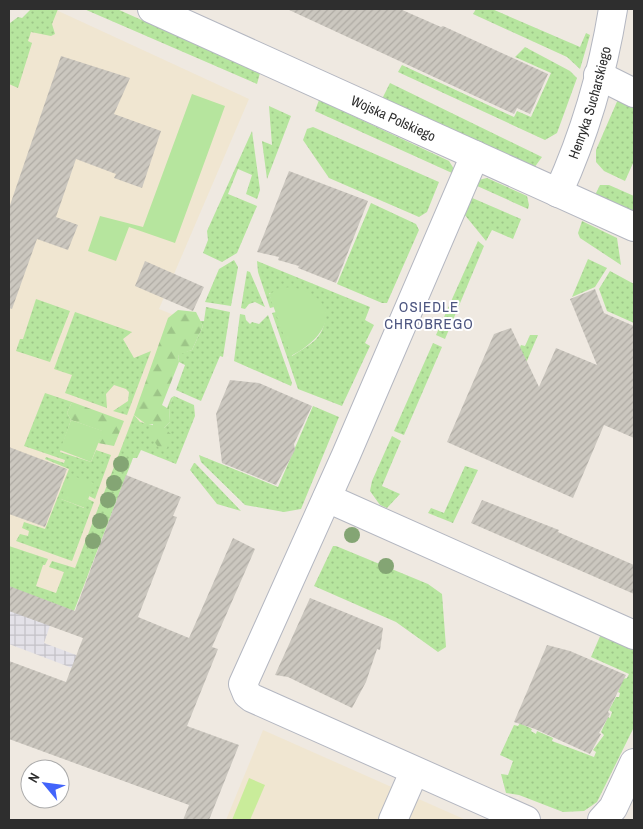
<svg xmlns="http://www.w3.org/2000/svg" width="643" height="829" viewBox="0 0 643 829" font-family="'Archivo Narrow',sans-serif">
<style>
.industrial{fill:url(#industrial-grid)}
.education{fill:#f0e6d1}
.grass{fill:url(#grass-dots)}
.forest{fill:url(#forest-firs)}
.park{fill:#b6e59e}
.pitch{fill:#c9ec9a}
.building{fill:url(#building-hatch)}
.lines{fill:none;stroke-linecap:round;stroke-linejoin:round}
.minor-casing{stroke:#b4b7c1;stroke-width:30}
.minor{stroke:#fff;stroke-width:28}
.tree{fill:#84a574}
.labels{text-anchor:middle;dominant-baseline:central;stroke-width:4;stroke-linejoin:round;paint-order:stroke}
.street-label{font-size:14px;fill:#2e2e2e;stroke:#fff}
.neighbourhood-label{font-size:15px;letter-spacing:1px;fill:#4d5680;stroke:#fff}
</style>
<defs>
<pattern id="industrial-grid" width="8" height="8" patternUnits="userSpaceOnUse" patternTransform="scale(1.25)"><rect width="8" height="8" fill="#e3e1e8"/><path d="M0 4h8M4 0v8" fill="none" stroke="#c3c1c7"/></pattern>
<pattern id="grass-dots" width="8" height="8" patternUnits="userSpaceOnUse" patternTransform="scale(1.25)"><rect width="8" height="8" fill="#b6e59e"/><path d="M2 2h.1M6 6h.1" fill="none" stroke="#9dc588" stroke-width="1.8" stroke-linecap="round"/></pattern>
<pattern id="forest-firs" width="22" height="20" patternUnits="userSpaceOnUse" patternTransform="scale(1.25)"><rect width="22" height="20" fill="#b6e59e"/><path d="M5 1l3.5 6h-7zM16 11l3.5 6h-7z" fill="#9dc588"/></pattern>
<pattern id="building-hatch" width="6" height="6" patternUnits="userSpaceOnUse" patternTransform="scale(1.25)"><rect width="6" height="6" fill="#cbc7bf"/><path d="M-1 1l2-2M0 6l6-6M5 7l2-2" fill="none" stroke="#afaba4"/></pattern>
</defs>
<rect width="100%" height="100%" fill="#efe9e1"/>
<path class="industrial" d="M9 587 57 605 44 643 76 655 109 682 9 644Z"/>
<path class="education" d="M54 9 249 99 159 309 184 319 79 599 9 587V70L28 16Z
M263 730 466 820H226Z"/>
<path class="grass" d="M31 9H58L52 24 55 34 51 36 31 32 28 41 32 43 18 88 9 84V28L10 23 18 17 22 18Z
M84 9H117L260 73 257 84Z
M476 9H492L580 47 586 33 590 35 580 69 567 57 473 14Z
M525 47 570 71 577 78 557 133 545 140 398 72 402 65 514 117 517 111 531 117 551 73 515 57Z
M390 83 542 157 534 168 382 99Z
M619 97 634 104V161L625 181 604 171 596 162V150Z
M319 100 449 161 454 169 452 173 315 111Z
M269 106 291 116 267 179 262 141 272 145Z
M313 127 439 182 427 212 419 217 329 178 303 140 307 129Z
M252 131 260 190 257 199 246 194 252 175 238 169 228 194 257 206 237 253 222 262 203 253 208 240 207 231Z
M487 178 527 196 529 205 528 209 475 185 478 180Z
M600 185H609L634 196V213L595 195Z
M470 197 521 219 513 239 492 230 486 241 464 214Z
M371 203 416 224 419 230 387 303H382L337 284Z
M582 221 617 238 621 265 580 238 578 233Z
M478 241 484 246 445 339 436 335Z
M588 259 607 268 595 287 572 297Z
M234 260 238 267 231 306 205 302 219 269Z
M257 261 370 307 365 320 374 325 365 343 370 346 342 406 298 389 272 313 276 312 292 356C312 343 324 339 326 313L269 293 274 307 270 308 258 272Z
M247 271 250 272 265 307 255 302 249 304 245 309 241 308Z
M610 271 634 284V323L607 311 599 289Z
M36 299 70 311 50 362 16 351 20 339H23Z
M206 307 230 312 223 357 220 356 201 401 176 390 185 365 179 362 178 354 192 350 203 326 200 321H204Z
M75 312 132 332 123 339 134 358 151 351 127 415 113 411 128 401 129 392 126 389 114 385 106 394 107 408 65 393 72 375 54 369Z
M240 314 245 315 246 320 250 324 252 322 259 324 268 315 292 383 291 386 234 361Z
M530 335H538L514 391 502 386 521 345 525 346Z
M433 343 442 347 404 435 394 431Z
M45 393 72 402 67 413 71 420 60 452 91 462 96 450 111 455 95 499 89 496 93 483 61 499 84 508 88 499 94 502 72 561 16 541 20 534 28 536 29 531 22 528 24 522 45 529 69 469 45 459 46 457 64 463 65 460 24 446Z
M174 396 194 405 195 416 176 464 141 450 137 458H133L74 611 9 587V546L48 559 45 565H43L36 586 56 593 64 572 49 567 52 561 75 568 134 415 140 422 164 428 170 422 169 406Z
M313 406 339 417 301 509 284 512 245 505 201 462 199 455 278 487Z
M392 436 401 441 382 486 400 494 387 508 380 505 370 491 372 481Z
M194 463H195L241 511 217 504 190 470Z
M465 466 478 470 453 523 428 513 431 508 444 513Z
M333 546H336L428 584 442 594 446 647 438 652 396 622 314 586Z
M601 634 634 649V727L597 802 584 811 563 812 519 795 506 793 501 774 508 775 513 761 500 755 514 725 518 726 520 723 532 729 531 731 536 734 537 731 553 738 552 741 594 757 596 752 593 750 604 735 601 732 608 717 610 718 612 712 609 710 616 697H619L620 693 618 692 623 679 627 678 629 674 591 657Z"/>
<path class="forest" d="M178 310 196 312 203 326 192 350 178 355 179 362 162 405 167 408 171 398 174 396 169 406 170 422 164 428 172 435 167 448H159L150 436 153 424 147 425 134 415 168 318Z
M72 402 124 421 114 446 98 443 102 431 71 420 67 413Z"/>
<path class="park" d="M192 94 225 106 175 243 129 227 116 261 88 251 100 216 143 227Z
M292 287C345 300 330 336 291 356L269 294 282 288Z
M71 420 103 431 91 462 60 450Z
M70 475 94 483 85 508 61 499Z"/>
<path class="pitch" d="M249 778 265 785 250 820H232Z"/>
<path class="building" d="M287 9H400L441 27 443 26 548 74 530 114 517 108 514 114Z
M61 56 130 78 114 114 161 131 142 188 114 178 116 174 76 159 56 217 78 225 68 250 37 239 12 309 9 308V208Z
M289 171 368 201 336 283 298 268 299 266 278 260 279 257 257 252Z
M145 261 204 287 193 311 135 286Z
M595 289 604 313 634 326V438L604 425 573 498 447 442 494 334 511 328 539 387 556 348 597 365 570 299Z
M230 380 259 383 312 406 294 444 295 450 276 485 222 463 216 414Z
M9 447 67 469 45 527 9 514Z
M126 475 181 497 173 516 177 517 138 617 189 638 233 538 255 549 212 647 218 649 187 726 239 745 209 820H183L189 805 9 739V661L66 682 83 638 9 611V586L75 611Z
M482 500 559 530 558 532 634 565V594L471 523Z
M310 598 383 628 380 650 377 649 366 682 352 708 288 677 275 675Z
M547 645 570 651 626 675 608 712 610 714 599 733 601 734 590 754 535 729 514 722Z"/>
<g class="lines">
<g class="minor-casing">
<g id="minor">
<path id="s1" d="M152 9 634 227"/>
<path d="M598 75 634 93"/>
<path d="M475 155 346 455 243 684 247 694 252 698 526 820"/>
<path id="s2" d="M558 193C584 136 603 71 613 9"/>
<path d="M327 498 634 635"/>
<path d="M393 820 414 772"/>
<path d="M602 820 613 808 634 763"/>
</g>
</g>
<use href="#minor" class="minor"/>
</g>
<g class="tree">
<circle cx="121" cy="464" r="8"/>
<circle cx="114" cy="483" r="8"/>
<circle cx="108" cy="500" r="8"/>
<circle cx="100" cy="521" r="8"/>
<circle cx="352" cy="535" r="8"/>
<circle cx="93" cy="541" r="8"/>
<circle cx="386" cy="566" r="8"/>
</g>
<g class="labels">
<g class="street-label">
<text stroke="none"><textPath href="#s2" startOffset="96">Henryka Sucharskiego</textPath></text>
<text stroke="none"><textPath href="#s1" startOffset="265">Wojska Polskiego</textPath></text>
</g>
<g class="neighbourhood-label">
<text x="429" y="306">OSIEDLE<tspan x="429" dy="17">CHROBREGO</tspan></text>
</g>
</g>
<rect width="643" height="829" fill="none" stroke="#2e2e2e" stroke-width="20"/>
<g transform="translate(45 784) rotate(299)"><circle r="24" fill="#ffffff" stroke="#ababab"/>
<path d="M0-4L9 19L0 12L-9 19Z" fill="#4264fb"/>
<text y="-8" font-size="14" font-weight="bold" text-anchor="middle" fill="#2e2e2e">N</text>
</g>
</svg>
